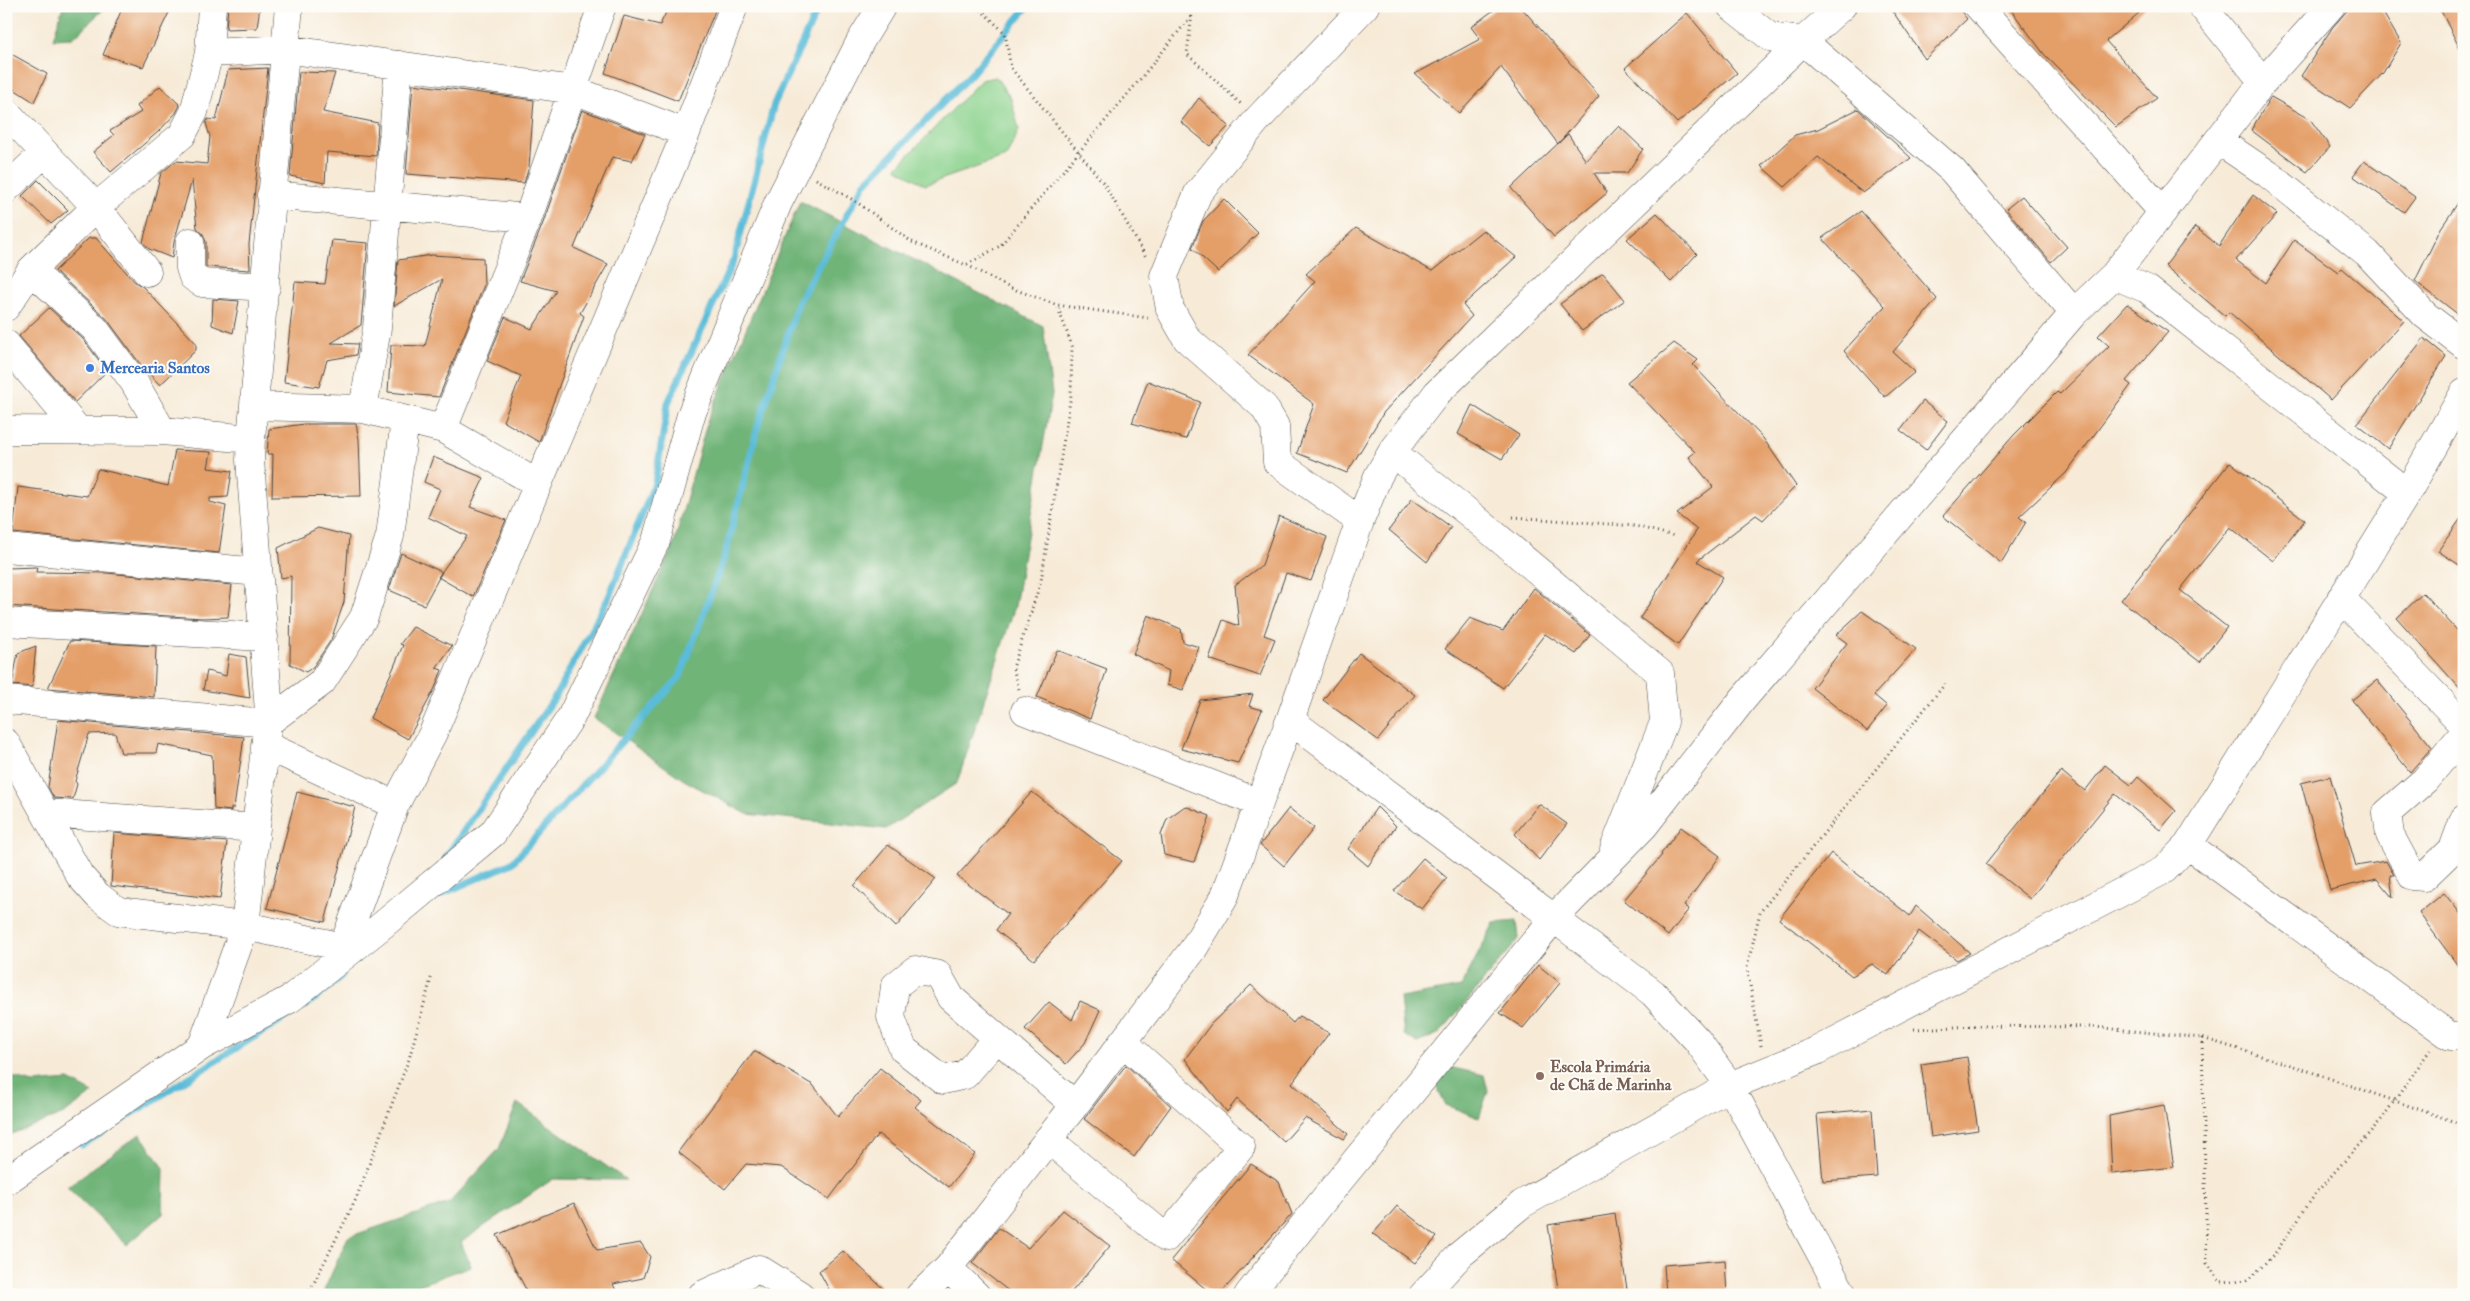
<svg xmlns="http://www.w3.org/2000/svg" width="2470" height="1301" viewBox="0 0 2470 1301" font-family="'IM FELL Double Pica',serif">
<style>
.green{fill:#8bd28d;stroke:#5b7e5c}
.forest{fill:#70b478;stroke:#4e7052}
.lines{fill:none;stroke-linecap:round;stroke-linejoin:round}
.stream{stroke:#5abcd8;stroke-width:7}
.building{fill:#e49f69}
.minor-casing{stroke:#4a4845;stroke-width:29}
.path{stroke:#4a4845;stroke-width:3;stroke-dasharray:1 4;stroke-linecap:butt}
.minor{stroke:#fff;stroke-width:28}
.shop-dot{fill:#3f7fe0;stroke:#fdfcf7;stroke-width:2}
.education-dot{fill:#8d6e63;stroke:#fdfcf7;stroke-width:2}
.labels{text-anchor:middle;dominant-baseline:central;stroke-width:4;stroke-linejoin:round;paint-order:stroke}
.shop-label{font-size:16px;font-weight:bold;fill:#366cbe;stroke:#fdfcf7;text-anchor:start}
.education-label{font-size:16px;font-weight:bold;fill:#785e54;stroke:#fdfcf7;text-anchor:start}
</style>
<rect width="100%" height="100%" fill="#fdfcf7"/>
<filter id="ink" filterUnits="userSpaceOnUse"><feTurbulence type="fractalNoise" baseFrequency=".02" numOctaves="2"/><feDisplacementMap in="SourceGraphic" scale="10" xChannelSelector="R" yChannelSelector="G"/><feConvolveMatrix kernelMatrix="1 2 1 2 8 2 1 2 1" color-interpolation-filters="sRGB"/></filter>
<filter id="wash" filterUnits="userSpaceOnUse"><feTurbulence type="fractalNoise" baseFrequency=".0096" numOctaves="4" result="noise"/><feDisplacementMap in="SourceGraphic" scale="20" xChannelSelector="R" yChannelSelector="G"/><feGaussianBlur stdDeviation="1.12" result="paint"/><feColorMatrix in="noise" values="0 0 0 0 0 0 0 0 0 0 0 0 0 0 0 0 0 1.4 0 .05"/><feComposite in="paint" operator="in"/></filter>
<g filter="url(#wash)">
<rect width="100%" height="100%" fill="#f7ebd8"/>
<path class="green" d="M996 77 1011 99 1019 130 1006 157 925 185 896 168 981 80Z"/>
<path class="forest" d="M63 6H107L73 38 53 39Z
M800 201 1043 326 1052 394 1015 606 957 783 886 829 747 814 684 780 594 718 674 544 708 419Z
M1517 921 1519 939 1440 1033 1418 1043 1404 1035 1400 998 1461 987 1494 923Z
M1449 1067 1484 1075 1488 1091 1479 1118 1446 1105 1433 1079Z
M9 1076 33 1083 69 1080 93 1093 64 1114 6 1136V1080Z
M517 1103 626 1180 553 1179 461 1242 471 1266 392 1295H322L348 1237 449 1203 499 1149Z
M140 1134 164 1168 163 1214 127 1245 67 1187Z"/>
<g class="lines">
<path class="stream" d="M446 857 555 697 608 599 655 483 668 403 734 259 774 104 819 6
M432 898 512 863 680 677 724 558 758 426 798 303 864 184 971 74 1028 6
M82 1145 316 998 342 975"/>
</g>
<g id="blocks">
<path class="building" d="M123 6H172L143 67 103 55Z
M228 6H260L257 28 226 29Z
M669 6H717L678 101 605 73 624 16 660 25Z
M1499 6H1520L1599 96 1558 144 1501 67 1459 113 1415 74 1480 39 1471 27Z
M1889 6H1957L1967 19 1925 59Z
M2008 6H2147L2106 41 2157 98 2116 127 2044 54Z
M2351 6H2379L2401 43 2383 73 2350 108 2301 76 2332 28Z
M2450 6H2464V57L2441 11Z
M1687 13 1737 73 1677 123 1625 68Z
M6 51 47 74 34 102 6 84Z
M268 68 249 244 250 270 206 267V242L203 234 197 228 192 180 174 242 172 258 149 249 143 242 161 173 176 161 207 164 210 137 206 123 208 119 216 120 228 70Z
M299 72 335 73 323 112 378 123 376 156 327 152 325 183 290 176Z
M413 84 534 100 529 167 524 183 406 174Z
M160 86 180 105 176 113 158 132 111 172 93 152 114 135 110 131 141 112 137 106Z
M2271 97 2310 119 2330 147 2307 172 2251 130Z
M1199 98 1229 126 1210 146 1181 122Z
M1858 109 1911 158 1863 193 1818 157 1785 187 1761 166 1795 135 1818 129Z
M582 110 645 134 632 161 612 157 574 248 608 264 580 313 584 316 539 442 503 421 521 376 487 361 505 317 532 329 556 291 520 281 543 223Z
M1619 126 1643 149 1627 173H1594L1607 193 1554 237 1511 188 1568 134 1586 161Z
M2364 161 2415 197 2404 212 2353 176Z
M38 180 68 210 51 224 22 196Z
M2464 194V319L2415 281 2441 228Z
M2253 195 2277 214 2236 260 2266 283 2294 240 2338 272 2342 268 2404 321 2331 400 2229 312 2225 316 2165 266 2195 227 2219 246Z
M2022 196 2067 247 2051 262 2006 209Z
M1224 199 1258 233 1218 272 1192 248 1203 221Z
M1861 211 1937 299 1893 352 1915 372 1885 397 1844 351 1885 306 1822 238Z
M1657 213 1697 254 1671 282 1627 239Z
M1356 228 1432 271 1483 230 1516 257 1463 305 1472 316 1384 412 1347 473 1297 453 1314 404 1248 355 1315 281 1306 274Z
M89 238H96L135 282 143 287 196 343V350L160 385 141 365 106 318 55 271Z
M332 240 368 243 361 325 331 343 358 344 356 355 327 360 319 387 284 382 295 282 325 284Z
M432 255 483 258 484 285 439 397 388 392 391 345 425 346 442 279 394 306 398 260Z
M1603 273 1625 300 1582 331 1560 304Z
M213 299 239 301 233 333 212 325Z
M2127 304 2168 332 2126 381 2131 385 2066 473 2019 517 2026 522 2001 563 1943 516 2014 435 2057 392 2060 394 2109 346 2098 336Z
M49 308 83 339 107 371 75 402 19 336Z
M2424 338 2446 356 2388 449 2357 424Z
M1674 343 1698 360 1693 365 1763 438 1796 486 1763 520 1756 515 1697 561 1723 577 1678 645 1640 618 1697 530 1677 514 1713 487 1689 457 1695 452 1627 382Z
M1148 381 1200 402 1186 439 1132 423Z
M1923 401 1948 421 1926 450 1900 430Z
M1472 405 1519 435 1502 459 1458 434Z
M304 424H356L359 439 361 496 272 497 273 454H267L269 429Z
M175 450 211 452 208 468 232 471 228 497 210 498V502L226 506 219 553 13 533 18 487 87 496 98 469 168 486Z
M433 457 484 478 470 507 506 520 473 597 438 577 467 536 428 517 440 489 424 482Z
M2230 462 2305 520 2273 561 2230 527 2180 590 2227 627 2200 662 2121 600Z
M1412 499 1451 527 1427 562 1389 530Z
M2464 514V568L2438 551Z
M1279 516 1327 537 1311 581 1286 573 1264 635 1275 639 1260 676 1209 659 1223 620 1239 626 1235 585 1262 565Z
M318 528 349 536 344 602 331 640 313 667 306 672 290 664 291 576 281 578 278 548Z
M401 553 442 572 424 605 389 590Z
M37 567 36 572 107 573 232 585 228 617 202 618 6 606 8 568Z
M1534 588 1590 635 1576 654 1545 634 1503 688 1445 649 1470 618 1503 631Z
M2423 593 2464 638V693L2397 618Z
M1862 611 1916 649 1874 695 1887 706 1867 731 1812 688 1847 643 1836 635Z
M1148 615 1181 629 1183 642 1199 647 1183 690 1167 685 1169 671 1133 654Z
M413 627 452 646 436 668 442 670 435 688 408 739 370 718 393 669 403 645 400 644Z
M70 641 156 646 154 697 48 688Z
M36 646 32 687 12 685 18 653Z
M1057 650 1107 669 1090 719 1037 697Z
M1359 653 1415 695 1378 740 1323 700Z
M229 654 246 657 250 698 203 690 207 671 226 676Z
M2377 680 2432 747 2410 772 2352 700Z
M1253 694 1249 706 1262 710 1238 763 1181 749 1200 700Z
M58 720 244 737 234 808H231V811L214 809 212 755 158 744 156 753H121L115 733 89 734 75 781 77 784 73 799 54 798 48 787Z
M2105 765 2131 785 2138 777 2176 811 2160 830 2115 794 2030 899 1986 864 2061 771 2085 791Z
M2330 776 2356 866 2386 861 2394 875H2390L2393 898 2377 879 2330 890 2301 783Z
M297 792 355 807 325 922 267 908Z
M1032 792 1122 861 1034 960 996 930 1008 914 957 876Z
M1539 804 1567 824 1539 860 1515 834Z
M1185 806 1210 816 1194 862 1164 855 1161 835 1167 819Z
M1377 807 1396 826 1368 866 1348 849Z
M1289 808 1314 828 1284 866 1260 845Z
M1681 827 1720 856 1684 906 1689 909 1668 936 1624 900 1662 855 1661 854Z
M114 833 227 842 220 899 111 886Z
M888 845 936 879 896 927 854 886Z
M1831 853 1910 916 1916 906 1970 953 1957 960 1919 931 1888 975 1872 964 1852 976 1779 919Z
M1423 858 1447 878 1422 909 1394 891Z
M2444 893 2464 918V974L2419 913Z
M1538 965 1560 983 1523 1028 1500 1013Z
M1251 985 1293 1023 1299 1016 1329 1033 1292 1083 1348 1134 1344 1139 1305 1118 1284 1142 1237 1099 1227 1112 1185 1059 1211 1024Z
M1080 1001 1100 1010 1085 1043 1066 1064 1025 1029 1049 1002 1072 1020Z
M754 1051 813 1085 838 1117 880 1068 921 1100 915 1107 975 1154 949 1187 878 1134 829 1199 781 1167 746 1164 725 1189 678 1152Z
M1967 1057 1978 1130 1931 1137 1921 1064Z
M1126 1065 1171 1106 1134 1157 1084 1119Z
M2164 1105 2174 1167 2112 1174 2109 1116Z
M1872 1109 1877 1177 1823 1181 1817 1114Z
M1251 1164 1279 1182 1292 1214 1219 1295H1213L1171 1260Z
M574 1203 597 1250 641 1243 650 1257 643 1278 613 1284 618 1295H529L497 1235Z
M1397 1206 1437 1237 1415 1263 1373 1234Z
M1063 1210 1110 1246 1069 1295H1014L972 1263 999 1228 1028 1248Z
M1615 1214 1628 1295H1559L1548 1225Z
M843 1251 890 1295H832L819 1271Z
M1725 1260 1727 1295H1666L1664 1265Z"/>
</g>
</g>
<g filter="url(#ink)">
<use href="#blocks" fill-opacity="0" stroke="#4a4845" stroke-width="1"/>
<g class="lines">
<g class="minor-casing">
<path id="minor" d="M1731 6 1770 37 1803 41 1952 170 2074 313 2114 275 2147 289 2407 493
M1978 6 2163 212
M2202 6 2263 82
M209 53 212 6
M6 112 96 207 147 272
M2219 141 2268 174 2367 253 2425 315 2464 345
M6 189 44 153
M271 195 528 218
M190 242V268L193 277 202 283 266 287
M31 270 95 329 134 382 162 431
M2114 275 2263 82 2331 6
M6 307 31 270 96 207 182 135 194 112 209 53 285 49 574 90 686 133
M6 344 78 430
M255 406 363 409 443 429 528 218 602 6
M363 409 377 328 399 65
M443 429 538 484
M6 430 162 431 251 439
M1392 452 1470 514 1660 673 1664 722 1614 849
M1360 521 1277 462 1275 426 1264 407 1187 339 1170 309 1164 276 1198 193 1257 120 1365 6
M6 548 258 572
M2341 598 2464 725
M6 622 264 637
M6 700 267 723 322 682 364 617 390 536 405 420
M1025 711 1259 803
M1290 720 1653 993 1697 1040 1730 1086 1843 1295
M2464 733 2425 780 2387 813 2390 835 2412 876 2424 877 2453 849 2464 819
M6 743 80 876 98 896 118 911 245 926 353 949
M265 745 395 805
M47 813 256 828
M2188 845 2450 1036H2464
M343 947 395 805 433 733 686 133 734 6
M997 1038 965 1075 943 1080 903 1049 891 1017 895 986 915 970 938 975 951 998 1075 1105
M202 1046 290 999 379 928 493 833 571 717 656 541 691 415 778 203 860 42 882 6
M1048 1139 1166 1238 1241 1147 1123 1042
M6 1181 202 1046 245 926 269 712 250 460 251 439 289 6
M948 1268 976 1295
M702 1295 759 1269 800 1295
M920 1295 948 1268 1085 1092 1192 951 1224 898 1290 720 1360 521 1378 476 1392 452 1437 393 1803 41 1842 6
M1248 1295 1326 1197 1555 917 1644 826 1743 699 2074 313
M1423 1295 1461 1254 1522 1204 1730 1086 1816 1051 2164 870 2188 845 2407 493 2464 393"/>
</g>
<path class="path" d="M977 6 1005 33 1011 68 1105 185 1146 257
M1193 6 1187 54 1241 104
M816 179 855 201 912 242 966 265 1000 246 1142 77 1192 15
M967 265 1008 287 1057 305 1148 318
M1513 517 1635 526 1674 536
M1019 689 1013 668 1041 581 1071 395 1072 346 1057 305
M1914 1029 1973 1026 2094 1027 2202 1038 2297 1067 2464 1125
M2202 1038 2207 1263 2220 1282 2249 1280 2276 1252 2316 1193 2381 1120 2430 1050
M1761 1046 1747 968 1760 912 1945 684
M308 1295 356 1199 409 1059 432 975"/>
<use href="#minor" class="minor"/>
</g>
</g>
<circle class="shop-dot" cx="90" cy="368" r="5"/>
<circle class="education-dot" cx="1540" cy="1076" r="5"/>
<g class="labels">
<g class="shop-label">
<text x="100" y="368">Mercearia Santos</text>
</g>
<g class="education-label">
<text x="1550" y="1067">Escola Primária<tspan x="1550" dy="18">de Chã de Marinha</tspan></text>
</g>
</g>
<rect width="2470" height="1301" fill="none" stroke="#fdfcf7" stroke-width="25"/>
</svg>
